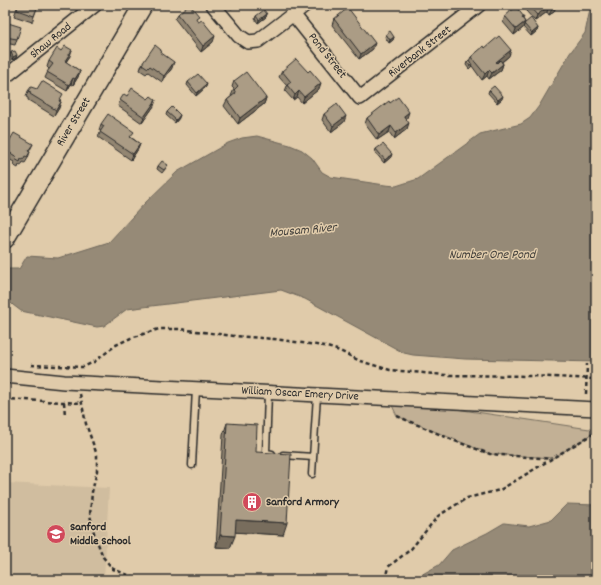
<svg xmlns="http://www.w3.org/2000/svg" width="601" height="585" viewBox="0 0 601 585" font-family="Dekko,sans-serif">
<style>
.built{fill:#d0bd9f}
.green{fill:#c2b095;stroke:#766e60}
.water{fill:#968a77;stroke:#6b6459}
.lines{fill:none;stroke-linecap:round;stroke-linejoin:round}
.lane-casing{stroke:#2b2b2b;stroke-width:9}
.street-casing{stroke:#2b2b2b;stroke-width:16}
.secondary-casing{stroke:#2b2b2b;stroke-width:21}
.path{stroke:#2b2b2b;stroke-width:2.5;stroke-dasharray:4 3;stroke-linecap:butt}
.lane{stroke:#e0cbaa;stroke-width:6}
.street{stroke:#e0cbaa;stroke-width:13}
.secondary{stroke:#e0cbaa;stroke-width:18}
.wall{fill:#938672;stroke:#2b2b2b}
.shaded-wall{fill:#786d5d;stroke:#2b2b2b}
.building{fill:#ab9c85;stroke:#2b2b2b}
.labels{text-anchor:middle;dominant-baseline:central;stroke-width:3;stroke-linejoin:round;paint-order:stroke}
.street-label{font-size:12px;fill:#2b2b2b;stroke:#e0cbaa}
.poi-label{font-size:12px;font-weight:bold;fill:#2b2b2b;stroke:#e0cbaa;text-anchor:start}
.water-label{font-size:13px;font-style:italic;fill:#403e3a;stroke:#e0cbaa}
</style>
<rect width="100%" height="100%" fill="#e0cbaa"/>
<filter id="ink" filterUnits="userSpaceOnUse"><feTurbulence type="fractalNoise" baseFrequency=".025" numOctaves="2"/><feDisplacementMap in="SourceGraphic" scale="8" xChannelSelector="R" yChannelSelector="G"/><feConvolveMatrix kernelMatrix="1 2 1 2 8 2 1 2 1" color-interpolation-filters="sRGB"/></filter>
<g filter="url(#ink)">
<path class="built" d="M5 483 109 488 104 580H5Z"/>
<path class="green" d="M389 399 596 430V432L553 458 490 454 397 416Z"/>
<path class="water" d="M591 5H596V362L465 359 413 355 404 353 305 299 281 290 127 309 104 326 97 327 21 311 13 305 5 297V272L7 269H19L27 256 58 258 109 242 145 203 177 172 228 143 242 138 257 136 290 145 302 150 312 158 322 172 331 177 385 185 396 186 418 179 480 134 521 124 530 118 539 106 570 53 585 33Z
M567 504 596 505V580H419V576L439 565 452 550 487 533 504 523 529 526 551 520Z"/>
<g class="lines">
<g class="lane-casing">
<path id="lane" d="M268 393 266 453 272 454
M283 455 313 457
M192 465 196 389
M312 474 317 395"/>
</g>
<g class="street-casing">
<path id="street" d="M213 5 239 36 248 42 258 41 305 5
M293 14 360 98 479 5
M5 77 95 5
M5 376 64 382 596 409"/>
</g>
<g class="secondary-casing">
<path id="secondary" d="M5 239 143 5"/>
</g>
<path class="path" d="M31 365 83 367 94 362 116 345 131 338 159 329H180L234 336 274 339 324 346 340 351 360 361 390 370 445 375 532 376 596 379
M80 394 86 424 97 455V471L92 492 90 515 94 533 103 557 113 569 141 580
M586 394 587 364
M5 399 82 403
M64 402 65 416
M397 416 455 441 490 454 552 459
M385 580 388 567 411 549 438 516 467 498 500 490 596 432"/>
<use href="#lane" class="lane"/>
<use href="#street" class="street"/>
<use href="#secondary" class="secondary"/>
</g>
<path class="wall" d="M18 5H38L32 22 14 16Z
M228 5H240L236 8 235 6 231 9Z
M528 5H555L554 12 549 15 547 12 535 21 526 11Z
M178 14 197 21 213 42 201 52 175 19Z
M267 14 266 17 258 23 255 19 256 16Z
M505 16 524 17 523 19 525 22 523 28 514 35 503 22Z
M334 19 373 49 359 59 332 25Z
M5 22 17 39 15 45 5 43Z
M524 24 538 28 537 31 531 36 523 27Z
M386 34 394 37 393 40 389 43 385 37Z
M485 48 509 56 502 62 503 64 501 70 489 79 487 76 482 80 472 66 469 69 466 65 467 62 469 61 471 57Z
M161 50 160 52 172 68 162 82 148 72 146 74 140 70 142 64Z
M11 52 16 58 12 60 10 55Z
M70 56 66 62 80 71 78 77 73 85 71 84 67 91 45 78 49 69 47 67 49 61Z
M282 71 319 89 302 103 297 97 293 100 285 91 287 86 279 77Z
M234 81 266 98 264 104 238 124 224 106 227 100 232 96H231L234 89 232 87Z
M188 82 206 87 196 96 187 85Z
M489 90 502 99 497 103 488 93Z
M28 91 61 100 60 101 59 108 54 116 28 100V98L26 97Z
M127 96 154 106 142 123 118 106 120 100Z
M390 103 407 118H406L407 129 394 139 389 132 377 140 365 124 367 118Z
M167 112 179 118 175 123 166 115Z
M324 114 344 122 331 132 322 120Z
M101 124 132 138 140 144 138 149 131 160 98 137 101 131 99 130Z
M33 144 29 152H30L28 158 25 163 23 162 21 166 19 165 18 168 13 165 14 162 5 157 7 152 5 151V150L7 145Z
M376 149 391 157 384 163 375 152Z
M158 166 166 168 162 173 157 169Z
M227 423 256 452 283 535 235 532 230 548 216 547 223 435Z"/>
<path class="shaded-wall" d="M232 5H235L231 9Z
M549 6 547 12 535 21 537 15Z
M556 6 554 12 549 15 552 9Z
M267 14 266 17 258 23 259 20Z
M525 22 523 28 514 35 516 29Z
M538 28 537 31 531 36 532 33Z
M215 36 213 42 201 52 203 46Z
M394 37 393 40 389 43 390 40Z
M375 43 373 49 359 59 361 54Z
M72 50 70 56 62 67 65 61Z
M511 50 509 56 494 68 496 62Z
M17 55 16 58 12 60 13 57Z
M174 62 172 68 162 82 164 76Z
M503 64 501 70 489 79 492 73Z
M489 70 487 76 482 80 485 74Z
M80 71 78 77 73 85 75 79Z
M73 78 71 84 67 91 69 85Z
M321 83 319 89 302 103 304 97Z
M207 84 206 87 196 96 197 93Z
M299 91 297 97 293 100 295 95Z
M503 96 502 99 497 103 498 100Z
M266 98 264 104 238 124 240 118Z
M156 100 154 106 142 123 144 117Z
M61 102 59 108 54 116 56 110Z
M409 112 407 118 402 122 404 116Z
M180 115 179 118 175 123 176 120Z
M346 116 344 122 331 132 333 126Z
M409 123 407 129 394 139 396 133Z
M391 126 389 132 377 140 379 135Z
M140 144 138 149 131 160 133 154Z
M392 154 391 157 384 163 385 160Z
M236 520 287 523 283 535 231 532Z
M220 535 235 536 230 548 216 547Z"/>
<path class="building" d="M18 5H38L34 16 17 10Z
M188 5H190L199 16 196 18 198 22 202 20 215 36 203 46 178 14Z
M528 5H555L556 6 552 9 549 6 537 15Z
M516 7 524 17 522 18 525 22 516 29 505 16Z
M348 8 375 43 361 54 334 19Z
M264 10 267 14 259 20 256 16Z
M531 18 538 28 532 33 524 24Z
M5 22 21 27 17 39 5 37Z
M390 31 394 37 390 40 386 34Z
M499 36 511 50 496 62 497 63 500 60 503 64 492 73 489 70 485 74 471 57 484 46 485 48Z
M155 45 161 50 160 52 174 62 164 76 150 66 148 68 142 64Z
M65 46 72 50 65 61 80 71 75 79 73 78 69 85 47 72 53 64 49 61 57 48 61 51Z
M15 51 17 55 13 57 11 52Z
M296 59 308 72 310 70 321 83 304 97 299 91 295 95 287 85 291 82 282 71Z
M469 60 472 65 470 66 467 62Z
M246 72 266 98 240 118 227 100 236 93 234 90 238 86 234 81Z
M198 74 207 84 197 93 188 82Z
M42 81 63 94 59 101 61 102 56 110 30 94 31 92 28 91 31 87 37 89Z
M494 86 503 96 498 100 489 90Z
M132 88 148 99 151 96 156 100 144 117 120 100 124 94 127 96Z
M398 97 409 112 404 116 409 123 396 133 391 126 379 135 367 118 389 101 390 103Z
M337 104 346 116 333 126 324 114Z
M172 107 180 115 176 120 167 112Z
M108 114 134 132 130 137 140 144 133 154 100 132 104 126 101 124Z
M14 133 33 144 28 151 30 152 27 157 25 156 23 160 21 159 20 162 15 159 17 157 7 151 10 147 7 145Z
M383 144 392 154 385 160 376 149Z
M162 161 168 165 164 170 158 166Z
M227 423 257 425 256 452 291 454 287 523 236 520 235 536 220 535Z"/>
</g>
<defs>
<g id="building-disc" transform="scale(1)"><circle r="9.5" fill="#d1495b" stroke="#e0cbaa"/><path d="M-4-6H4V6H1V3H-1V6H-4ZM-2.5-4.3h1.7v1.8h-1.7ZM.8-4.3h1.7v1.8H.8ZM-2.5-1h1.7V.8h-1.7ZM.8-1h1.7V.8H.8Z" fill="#fff"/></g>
<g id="school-disc" transform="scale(1)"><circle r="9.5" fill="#d1495b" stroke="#e0cbaa"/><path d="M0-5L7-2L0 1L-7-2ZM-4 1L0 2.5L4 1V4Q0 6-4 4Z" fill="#fff"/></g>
</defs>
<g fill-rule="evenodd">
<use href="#building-disc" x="252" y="502"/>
<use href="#school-disc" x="56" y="534"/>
</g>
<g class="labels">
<g class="street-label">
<text transform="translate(51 41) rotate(-39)">Shaw Road</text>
<text transform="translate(420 52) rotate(-38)">Riverbank Street</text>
<text transform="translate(327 56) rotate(52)">Pond Street</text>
<text transform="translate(74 122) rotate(-59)">River Street</text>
<text transform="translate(300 394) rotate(3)">William Oscar Emery Drive</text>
</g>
<g class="poi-label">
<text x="266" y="502">Sanford Armory</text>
<text x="70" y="527">Sanford<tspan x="70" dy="14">Middle School</tspan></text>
</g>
<g class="water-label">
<text transform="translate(303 231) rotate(-5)">Mousam River</text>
<text x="492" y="255">Number One Pond</text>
</g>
</g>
<rect width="601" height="585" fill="none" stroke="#e0cbaa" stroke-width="20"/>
<rect x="10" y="10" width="581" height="565" fill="none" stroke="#2b2b2b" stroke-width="1.5" filter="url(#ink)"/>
</svg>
